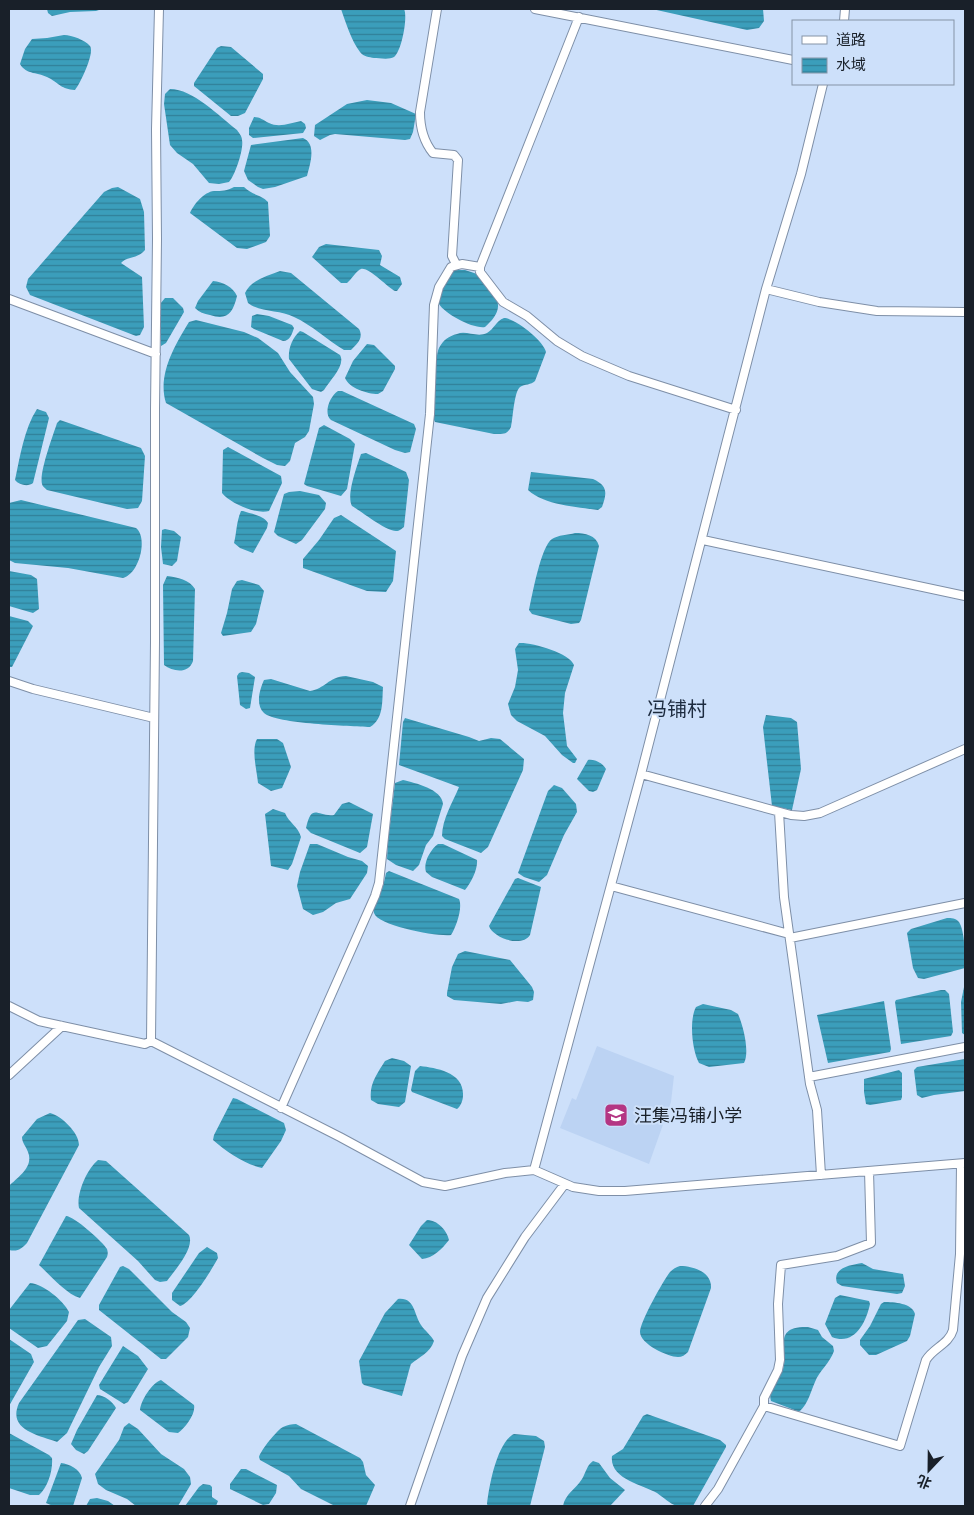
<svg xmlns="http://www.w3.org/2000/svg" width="974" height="1515" viewBox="0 0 974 1515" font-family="'Titillium Web','Noto Sans SC',sans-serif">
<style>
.built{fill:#bcd3f3}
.water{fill:url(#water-rules)}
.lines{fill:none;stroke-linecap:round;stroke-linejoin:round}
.minor-casing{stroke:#7e8fa7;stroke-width:10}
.minor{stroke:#fff;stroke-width:8}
.labels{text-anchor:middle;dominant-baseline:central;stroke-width:4;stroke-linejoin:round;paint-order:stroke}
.poi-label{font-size:18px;fill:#192029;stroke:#cde0fa;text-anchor:start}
.quarter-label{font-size:20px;fill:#1d2b3f;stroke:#cde0fa}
</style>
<defs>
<pattern id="water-rules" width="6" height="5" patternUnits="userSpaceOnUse" patternTransform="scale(1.25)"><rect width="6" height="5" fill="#3b9ebb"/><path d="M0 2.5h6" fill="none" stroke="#318098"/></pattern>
</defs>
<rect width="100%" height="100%" fill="#cde0fa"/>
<path class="built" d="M597 1046 674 1076 671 1102 649 1164 560 1128 572 1098 576 1100Z"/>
<path class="water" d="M47 9H102L96 11 70 12 52 16 48 13Z
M341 9H404C408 16 402 51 394 57 389 60 379 58 374 58 369 57 364 57 360 52 351 40 346 23 341 9Z
M652 9H763L764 21 759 28 747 30Z
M64 35C72 35 85 40 90 46 95 53 80 84 75 90 61 89 60 84 49 78 39 72 26 75 20 64L25 49 32 39 47 38Z
M221 46 231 47 263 74V79L245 113 238 116H231L194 86V83L217 48Z
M170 89C193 89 219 116 237 130 239 133 242 136 242 140 244 149 235 176 229 182L219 184 209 183 193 164 177 153 170 145 164 104 165 94Z
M367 100 391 103 416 114 413 132 410 139 405 140 335 134 330 135 320 140 314 136 315 125 347 104Z
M254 117C260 117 263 120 269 123 279 128 291 123 301 121L305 124 306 128 303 133 253 138 249 135V128Z
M303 138C317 144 310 164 307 176L275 187 263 189 258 187 248 180 244 171 251 145Z
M118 187 140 199 144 212 145 250C138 259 127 256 121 263L142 277 144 327 140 335 136 336 30 295 26 287 28 279 104 192 112 188Z
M234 187H244C252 195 262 195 268 202L270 236 266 242 247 249 237 248 190 213C194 204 204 192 214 191 222 191 227 191 234 187Z
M326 244 379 250 382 256 380 265 400 277 402 284 397 291H395C388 288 369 267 361 269 357 270 351 280 347 283H341L312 257 319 247Z
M454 270H465L477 274 497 300C501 311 493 320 485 327 473 329 445 314 439 304 438 293 445 278 454 270Z
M280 271 291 273 359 329C364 338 357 344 351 350H344C327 340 312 325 294 317 280 310 259 312 248 303L245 293C251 280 267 276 280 271Z
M213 281C223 282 233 287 237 296 233 313 227 321 210 315 204 314 199 312 195 308L198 301Z
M165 298H173L183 308 184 312 166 343 161 346 160 304Z
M257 314 269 316 292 325 294 328C292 334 290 341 283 341L254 329 251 327 252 316Z
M504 318C515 318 544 341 546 352L535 381C531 385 525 384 520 387 514 392 513 418 511 427 507 435 503 434 494 434L435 422 434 420C434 406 434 358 439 348 443 340 449 336 457 334 466 330 477 338 487 333 494 329 496 321 504 318Z
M196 320 244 332 258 338 278 353 290 372 313 397 314 404 309 431 305 437 295 443 290 461 285 466 277 465 263 458 166 403C157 375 175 345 189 322Z
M300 331 303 332 340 355C346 365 330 380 324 390L321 392 312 389 289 359C288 349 292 338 300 331Z
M367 344 374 345 395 366V369L383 391 378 394C367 394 349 388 345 378L353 361Z
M338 391H342L414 424 416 429 410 452 405 453 395 450 331 420C323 413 330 396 338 391Z
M37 409 46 412 49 418 33 483C28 487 19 485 15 480 20 457 24 429 37 409Z
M60 420 141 448 145 456 142 501 138 508 127 509 47 490C45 488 42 486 42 484 39 472 53 436 57 423Z
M324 425 350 439 355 444 347 489 341 496 307 486 304 484 319 428Z
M228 447 281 476 282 483 269 511C256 515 230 503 222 493L223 450Z
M366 453 406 472 409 480 404 527C401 529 400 531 396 531 386 531 362 512 352 506 346 496 357 466 361 454Z
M531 472 593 479C608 486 607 493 602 507L598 510C577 507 544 505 528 490Z
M300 491 319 495 326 503 325 509 302 540 296 544 278 536 274 532 284 494 289 492Z
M21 500 136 528C148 537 140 573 123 578L68 568 15 563 9 560V503Z
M241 511H243C251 514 263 515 268 523L267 528 253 553 240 548 234 543C237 531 236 523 241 511Z
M341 515 396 551 393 581 386 592 367 591 303 568V559L319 540 334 518Z
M165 529 174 531 181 537 177 561 172 566 163 564 161 547 162 530Z
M575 533C585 533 596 535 599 546L581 620 579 623 571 624 532 614 529 610C532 596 541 546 552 539 558 535 568 535 575 533Z
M9 571 31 575 37 579 39 609 33 613 9 606Z
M167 576C177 577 190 580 195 589L193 661C189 674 173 672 164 665L163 585Z
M242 580 259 585 264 591 256 624 251 632 223 636 221 633 227 613 232 589 237 581Z
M9 616 28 621 33 626 12 667H9Z
M519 643C531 642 570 653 574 665L565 693 563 713 567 746 577 759 575 763H573L562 755 545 736 517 721 511 715 508 704 515 687 518 670 515 649Z
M242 672 249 673 255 677 250 708 246 709 240 705 237 676 239 673Z
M346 676 373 682 383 687C382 701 384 719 370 727 351 726 276 724 264 713 255 704 260 689 264 680L271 679 310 691C325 689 328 677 346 676Z
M766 715 791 718 797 722 801 769 792 810 772 806 763 727Z
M405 718 469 737 479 741 491 738 500 739 524 759 523 770 488 847 481 853 445 839 442 836C442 819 453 802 459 787L399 765 403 722Z
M257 739H277L283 743 291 767 282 788 271 791 258 783C257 771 251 750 257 739Z
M588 760C594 759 603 763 606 769L597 790 593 792 589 791 577 779Z
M403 780C415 783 442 789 443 804L433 836 426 845 419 865 413 871 396 865 387 859 388 841 395 783Z
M554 785 562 788 576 804 577 812 564 835 547 875 539 882 524 877 518 873 548 791Z
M349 802 373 814 367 847 360 853 311 833 306 828C312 802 317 817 334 815L342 804Z
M273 809 285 813C289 823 298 826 301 837L292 864 288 870 271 866 265 814Z
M310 844H317L348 857 362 861 368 866 367 873 350 899 336 903 323 912 313 915 303 909 297 886 300 872Z
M438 844H443L477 860C478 869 471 883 465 890L432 877 426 872C423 863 430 850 438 844Z
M389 871 459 899C463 908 456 927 451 935 438 937 378 926 374 913 373 909 375 906 376 902 382 892 384 883 386 873Z
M518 878 541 887 530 935C522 948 493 938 489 926L515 879Z
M947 918C951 918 956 918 959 922 965 931 965 957 965 968L924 979 918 978 913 968 907 933 911 929Z
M465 951 510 960 532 987 534 992 533 1000 528 1002 517 1001 501 1004 454 1000 447 996V993L452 967 458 954Z
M965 982V1035L962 1033 961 1002Z
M941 990H945L949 994 953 1032 951 1036 901 1044 895 1002 896 1000Z
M884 1001 891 1049 890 1052 828 1063 817 1015Z
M703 1004 731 1010 738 1014C743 1025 750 1052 744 1063L709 1067 699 1063C692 1050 689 1020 696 1007Z
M392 1058 404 1061 411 1066 405 1102 399 1107 378 1104 371 1100C369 1084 377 1074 385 1061Z
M965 1059V1091L934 1095 922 1098 917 1095 914 1070 917 1067Z
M420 1066C436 1068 464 1072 463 1095 463 1100 461 1106 457 1109L412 1092 411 1090 415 1071Z
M899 1070 902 1073V1097L901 1100 870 1105 866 1104 864 1092V1079Z
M233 1098 237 1099 284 1123 286 1130 281 1141 262 1168C244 1164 227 1152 213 1140L214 1135Z
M50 1113C62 1116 79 1133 79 1145L27 1243C21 1249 18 1252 9 1250V1186C18 1177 34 1167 28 1152 26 1146 22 1143 22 1137L37 1119Z
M98 1160 106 1161 189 1235C195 1248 175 1270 167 1281L160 1282 155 1280 138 1261 79 1208C76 1194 87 1169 98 1160Z
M66 1216C74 1216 103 1242 107 1249 108 1253 108 1253 107 1257L80 1298C66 1294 50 1275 39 1265Z
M427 1220C437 1220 447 1230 449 1240 442 1249 433 1258 422 1259L409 1245 421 1226Z
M207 1247 217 1253 218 1258C212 1269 192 1303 180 1306L172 1300V1293L199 1253Z
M862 1263 873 1269 903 1274 905 1286 902 1293 897 1294 842 1286 837 1283C832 1268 850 1265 862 1263Z
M123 1266 129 1269 172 1312 186 1322 190 1328 188 1337 166 1359H161L99 1310V1305L120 1267Z
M680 1266C693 1266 712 1272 711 1288L688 1352C685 1355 682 1357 678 1357 668 1357 640 1344 640 1332 640 1322 663 1281 670 1272 673 1269 676 1267 680 1266Z
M30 1283C43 1284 63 1300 69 1312L67 1321 47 1346 38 1348 9 1328V1310Z
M840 1295 869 1301 870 1304C866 1323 854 1346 832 1337L825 1324 835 1298Z
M398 1299C415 1297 414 1315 421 1325 425 1331 431 1335 434 1341 430 1353 419 1357 411 1364 410 1366 404 1390 402 1396L364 1385 362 1383 359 1361 385 1313Z
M884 1302C894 1302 912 1303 915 1314L910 1336 907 1341 876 1355H869L860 1345V1340L870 1326 881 1304Z
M85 1319 111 1337 112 1346 99 1367 67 1433 57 1442C38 1435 7 1430 19 1403L78 1320Z
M808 1327 818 1330 822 1337 833 1346 834 1351C830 1363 819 1371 815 1382 811 1391 808 1404 800 1411H797L771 1401C767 1388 779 1380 783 1369 789 1350 771 1326 808 1327Z
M9 1339 31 1354 34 1362 9 1406Z
M123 1346 138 1356 148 1369 128 1402 124 1404 100 1389 99 1385Z
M161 1380 194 1405C196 1414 185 1428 178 1433L169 1432 140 1410C141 1400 152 1383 161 1380Z
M97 1395C104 1395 113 1402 116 1408L88 1451 84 1454 76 1450 71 1444 77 1430Z
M647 1414 720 1440 726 1445V1447L693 1506C688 1506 681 1507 677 1506 670 1504 663 1497 657 1493 643 1485 609 1479 612 1456L623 1449 643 1416Z
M129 1423 138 1429 161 1454 184 1469 190 1477 191 1484 178 1506H136L127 1499 106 1490 98 1484 95 1474 119 1440 124 1427Z
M296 1424 360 1458 363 1462 366 1475 375 1485 366 1506H335L301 1489 289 1476 260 1460 259 1457C261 1450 277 1430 283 1427 287 1425 292 1424 296 1424Z
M9 1433 49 1455 52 1458C53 1470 48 1487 39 1495H30L9 1488Z
M514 1434 536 1436 544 1441 545 1447 530 1506H488L487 1504C489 1486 497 1442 514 1434Z
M593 1461 599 1463 610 1478 625 1490 610 1506H563C565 1494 576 1489 582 1479 586 1472 587 1465 593 1461Z
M61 1463C69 1464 80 1469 82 1478L73 1506H53L46 1503Z
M241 1469H246L277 1485 276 1493 269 1504 263 1505 230 1489V1484Z
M203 1484 210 1485 212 1487V1497L218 1501 216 1506H185L199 1487Z
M97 1498 108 1501 115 1506H86L90 1499Z"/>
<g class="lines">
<g class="minor-casing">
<path id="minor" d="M437 9 420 112C420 126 424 142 433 153L454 155 458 160 452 256 456 264
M535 9 793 60
M579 17 480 267V272L503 302 527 316 557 341 582 356 629 376 736 410
M844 21 845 9
M823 84 801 174 766 289 641 774 534 1170 573 1187 599 1191H625L965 1163
M766 289 819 302 877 311 965 312
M9 299 156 354
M703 540 965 596
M9 681 33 689 154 718
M641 774 791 815 804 816 820 813 965 749
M779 812 784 897 810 1084 817 1110 821 1175
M611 886 789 934
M790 938 965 903
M9 1006 39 1021 145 1044 151 1041 340 1137 423 1182 445 1186 505 1173 534 1170
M151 1041 155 642V409L157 239 156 129 159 9
M9 1075 62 1026
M809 1077 965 1047
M281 1108 375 896 379 883 430 414 434 305 439 287 451 267 462 264 480 267
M764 1406 900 1446 926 1360C933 1348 949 1344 953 1330L960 1254 961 1164
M410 1506 462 1356 487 1298 525 1237 564 1185
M705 1506 718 1489 764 1406V1398L778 1370 780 1360 778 1304 781 1265 837 1256 871 1243 869 1171"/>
</g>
<use href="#minor" class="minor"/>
</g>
<defs>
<g id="school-square" transform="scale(1.25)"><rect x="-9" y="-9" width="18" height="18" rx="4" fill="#b43683" stroke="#cde0fa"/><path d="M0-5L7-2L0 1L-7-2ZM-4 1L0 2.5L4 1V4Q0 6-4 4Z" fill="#fff"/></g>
</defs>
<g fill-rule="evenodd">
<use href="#school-square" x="616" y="1115"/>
</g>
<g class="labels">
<g class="poi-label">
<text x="634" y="1115">汪集冯铺小学</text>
</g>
<g class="quarter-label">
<text x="677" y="708">冯铺村</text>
</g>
</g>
<rect width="974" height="1515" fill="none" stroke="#192029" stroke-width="20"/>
<rect x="792" y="20" width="162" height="65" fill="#cde0fa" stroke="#8593a6"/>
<rect x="802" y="36" width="25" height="8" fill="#ffffff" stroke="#8593a6"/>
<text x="836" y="45" font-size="15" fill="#192029">道路</text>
<rect x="802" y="58" width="25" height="15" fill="url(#water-rules)" stroke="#8593a6"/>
<text x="836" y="70" font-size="15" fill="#192029">水域</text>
<g transform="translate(929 1470) rotate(202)" stroke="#cde0fa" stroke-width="4" paint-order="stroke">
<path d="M0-4L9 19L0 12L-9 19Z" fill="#192029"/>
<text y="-8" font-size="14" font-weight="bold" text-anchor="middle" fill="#192029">北</text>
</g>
</svg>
